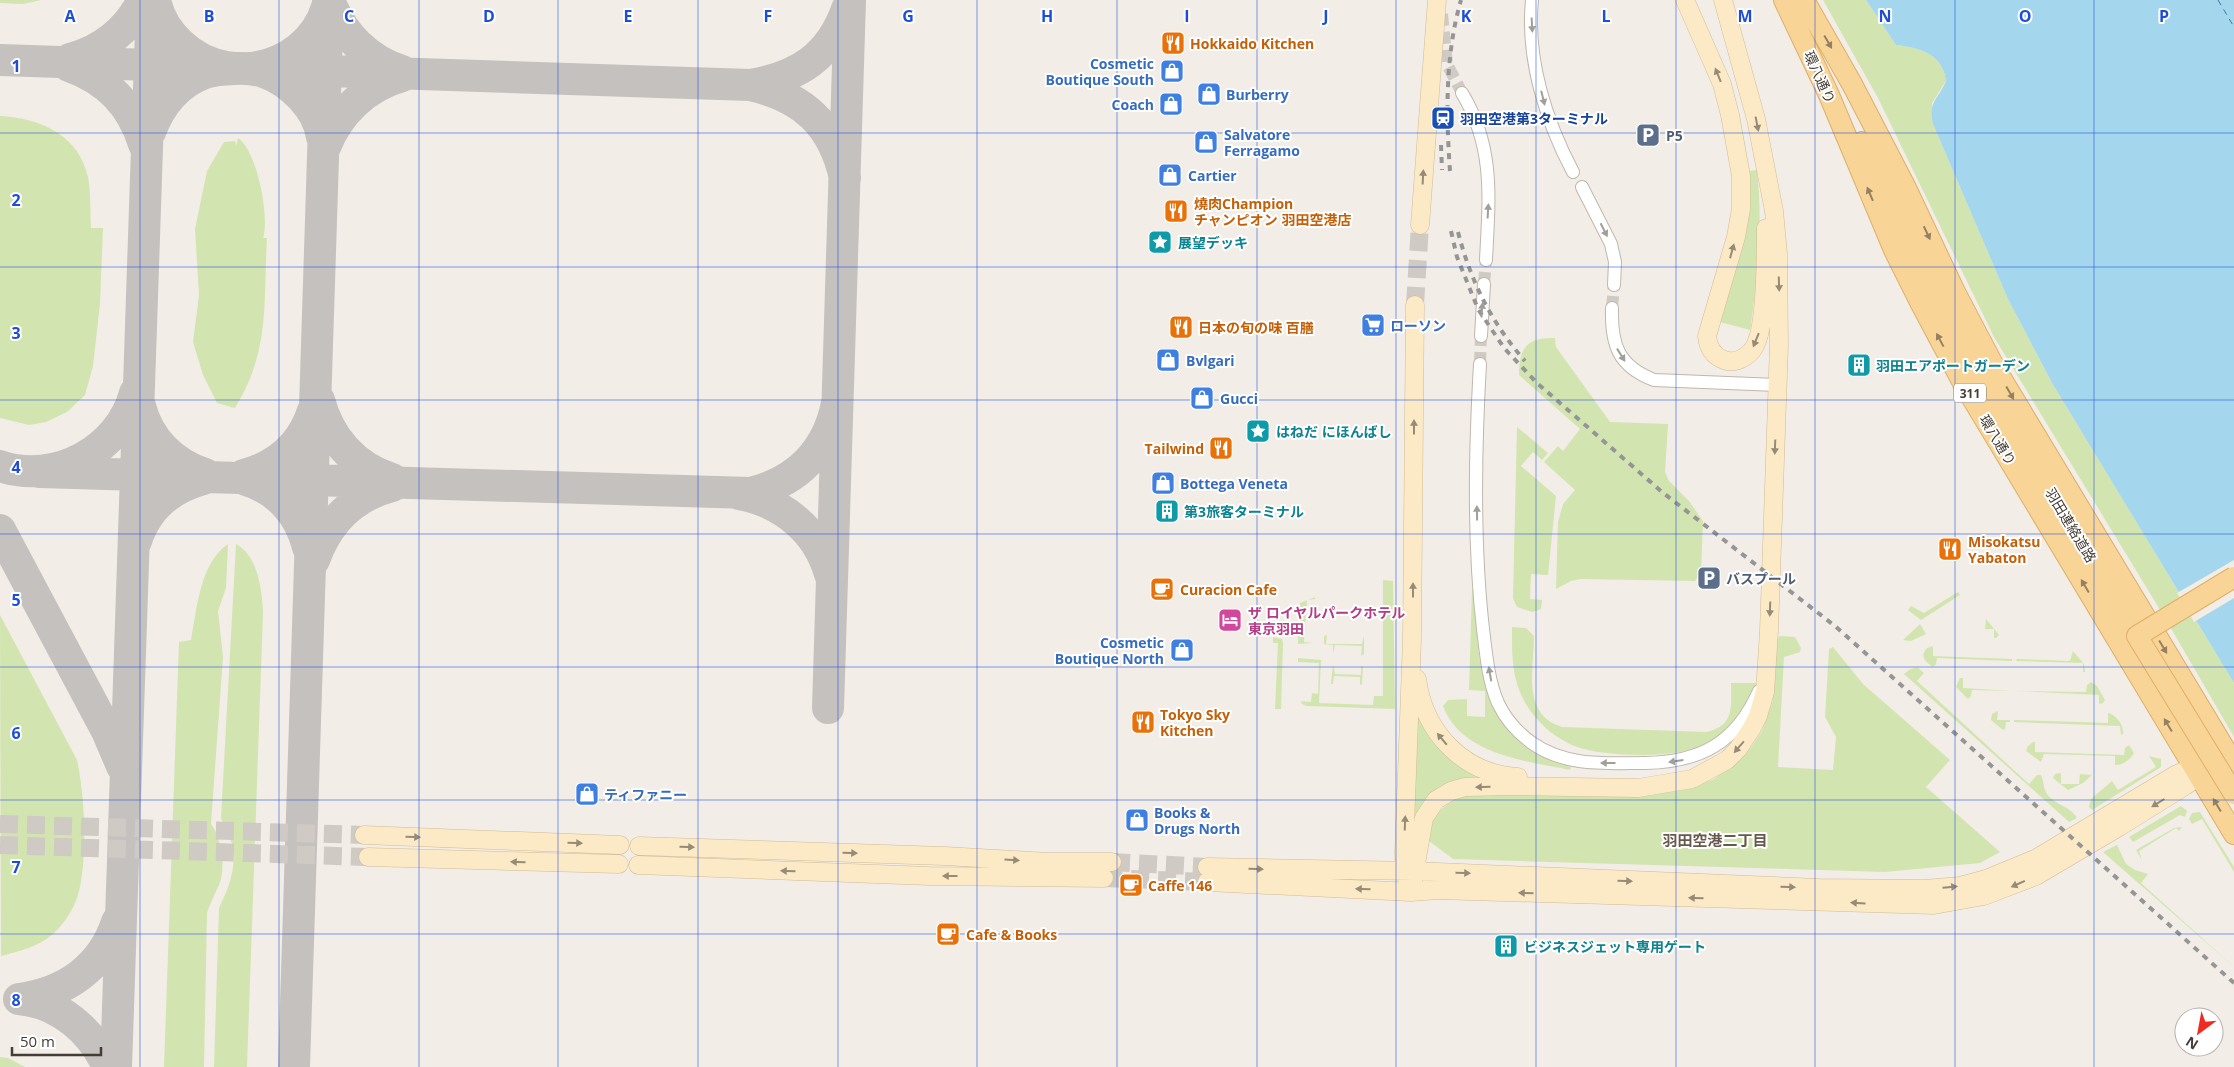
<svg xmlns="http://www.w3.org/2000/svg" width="2234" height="1067" viewBox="0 0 2234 1067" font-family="'Open Sans','Noto Sans JP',sans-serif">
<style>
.green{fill:#d2e5b0}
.water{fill:#a4d6ed}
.pier{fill:#f2ede6}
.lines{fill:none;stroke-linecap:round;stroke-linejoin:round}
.ferry{stroke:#327ea3;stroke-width:1;stroke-dasharray:6 5;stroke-linecap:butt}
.taxiway{stroke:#c4c1be;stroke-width:32}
.street-tunnel{stroke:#cfcac3;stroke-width:12;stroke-dasharray:12 6;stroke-linecap:butt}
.secondary-tunnel{stroke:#cfcac3;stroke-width:18;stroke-dasharray:18 9;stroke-linecap:butt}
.street-casing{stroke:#c0b7ac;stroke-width:14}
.secondary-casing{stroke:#d0bc97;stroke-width:19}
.primary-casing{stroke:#deaf68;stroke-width:22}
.street{stroke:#fff;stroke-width:12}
.secondary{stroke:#fceac6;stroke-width:18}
.primary{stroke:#f9d497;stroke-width:20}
.rail{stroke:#959595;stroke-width:4;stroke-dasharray:6 6;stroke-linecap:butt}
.primary-bridge-casing{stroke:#deaf68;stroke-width:22;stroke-linecap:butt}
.primary-bridge{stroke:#f9d497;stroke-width:20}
.oneway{fill:#a29e9a}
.oneway2{fill:#958161}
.oneway3{fill:#978b76}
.grid{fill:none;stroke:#1d4ed8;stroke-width:1;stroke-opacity:0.55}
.labels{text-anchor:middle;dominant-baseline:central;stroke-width:4;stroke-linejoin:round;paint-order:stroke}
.shield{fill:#fff;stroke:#7c7772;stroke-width:1}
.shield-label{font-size:12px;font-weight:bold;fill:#443d35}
.food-label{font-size:14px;font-weight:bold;fill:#c56008;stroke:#fff;text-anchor:start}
.shop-label{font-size:14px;font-weight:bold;fill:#366cbe;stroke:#fff;text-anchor:start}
.street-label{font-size:14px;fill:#443d35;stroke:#fff}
.transit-label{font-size:14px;font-weight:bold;fill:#164399;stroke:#fff;text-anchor:start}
.service-label{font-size:14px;font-weight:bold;fill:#4e5e75;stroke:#fff;text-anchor:start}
.culture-label{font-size:14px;font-weight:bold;fill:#0d838f;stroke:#fff;text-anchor:start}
.hotel-label{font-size:14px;font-weight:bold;fill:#b23c85;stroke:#fff;text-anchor:start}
.neighbourhood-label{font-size:15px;font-weight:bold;fill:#675a4d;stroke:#fff}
.grid-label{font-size:16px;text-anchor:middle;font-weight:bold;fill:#1d4ed8;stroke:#fff;stroke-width:4;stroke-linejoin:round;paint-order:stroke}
</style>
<rect width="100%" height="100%" fill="#f2ede6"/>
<path class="green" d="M0 0H41L23 4 0 3Z
M1823 0H1866L1896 45C1920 48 1943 54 1946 81L1932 103 1933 124 2008 299 2052 383 2234 683V737L2165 618 1994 337 1878 98Z
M0 116C40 118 79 135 88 177 91 193 90 211 91 228H103L100 304 93 366 85 395 67 412 46 422 29 425 0 418Z
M238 138C257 150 270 218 263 238H267C263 302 271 349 235 408L217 403 203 375 193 342 199 295 195 229 207 171 224 142 235 141 236 146Z
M1757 170C1763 224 1758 277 1750 330L1720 322 1749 211 1750 197 1748 171Z
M1555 338 1556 347 1610 422 1668 424 1665 472 1669 481 1689 501 1703 521 1701 572 1695 581 1581 579 1571 581 1556 589 1558 522 1563 504 1575 490 1544 462 1558 446 1563 451 1580 429 1519 375C1519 349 1526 337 1555 338Z
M1517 427 1548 453 1542 460 1533 452 1521 466 1556 496 1548 575 1531 574 1530 599 1542 600 1541 609 1532 612 1517 607 1513 598Z
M228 544 226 588 218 611 223 657 211 824C222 839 226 868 219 885 215 894 210 903 207 913L204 1067H164L179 642 191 640C197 608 200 563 228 544Z
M236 544C258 556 262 589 263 613L247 1067H214L219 908C229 888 237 867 232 844 230 835 224 826 221 818Z
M1383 580 1393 581 1395 709 1307 706 1302 704 1301 701 1311 702 1312 693 1318 694 1319 663 1298 662V658L1321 660 1319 703 1373 705 1374 696H1383Z
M1472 589C1478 598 1476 622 1477 634 1481 700 1504 748 1571 767L1570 770C1527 761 1461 755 1443 706L1448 700 1467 699V716L1485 717V691L1469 690Z
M1958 592 1960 595 1921 620 1908 610 1911 606 1924 613Z
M1315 597V599L1307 600 1304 642 1313 643 1298 644 1300 603Z
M0 615 77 760C85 796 88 859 78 895 74 909 64 924 53 934 38 947 20 951 1 956Z
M1986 619 1999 635 1996 638H1994V629H1985Z
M1920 624 1926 634 1911 641 1903 640Z
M1512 627 1526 628 1534 636C1534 668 1521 715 1562 727L1707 732C1735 725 1731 707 1731 683H1757C1749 705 1736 724 1718 738 1691 760 1609 758 1577 747 1556 739 1537 723 1526 704 1511 679 1512 654 1512 627Z
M1327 635 1326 644H1362L1364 636V654L1361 656 1362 646 1335 645 1333 654V645L1324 644V636Z
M1780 636 1795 637 1801 648 1800 652 1784 657 1778 767 1833 770 1836 737 1825 717 1829 649 1833 647 1863 684 1950 760 1926 787 2000 852 1980 863 1885 872 1453 859 1429 841C1430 815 1444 803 1467 795L1683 790 1714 779 1750 749 1762 731 1773 700 1774 641Z
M1273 637 1282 639 1283 643 1281 709H1275L1278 643H1273Z
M1933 646V656L2012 659V661L1937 658 1936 664 1933 667C1926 662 1919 657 1927 648Z
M2073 651 2084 664 2085 672H2083V663L2016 661 2017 659 2070 661Z
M1333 665 1335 674 1361 675V666L1363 667 1362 684 1360 685V677L1334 676 1333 684H1331Z
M1917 667 1924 673 1917 681 2029 784 2037 775H2041C2044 781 2043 788 2047 794 2055 805 2070 806 2077 818L2069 822 1904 674 1909 670Z
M1960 678H1963V688L2011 691 1972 690 1971 696 1968 699 1956 687Z
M2091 682 2097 686 2105 700 2103 703 2099 704V695L2016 691 2086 692 2087 685Z
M1415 707C1428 741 1449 754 1477 775L1476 777C1444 779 1423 792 1413 823Z
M1998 711 1997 720H2010V722H2006L2005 729 2003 730 1991 720 1992 714Z
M2108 713C2117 715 2124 726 2123 734L2121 735 2120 726 2014 722V720L2108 723Z
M2033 742H2035V752L2124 755 2125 748 2129 745 2134 753C2131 759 2122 766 2115 765V756L2044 754 2041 762 2026 751 2028 746Z
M2149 756 2161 759V767L2092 810 2089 807 2091 799 2112 781 2118 790 2156 767Z
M2061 773V784H2079L2080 774 2092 775 2083 783 2068 790 2053 778 2055 774Z
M2181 806 2187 811 2185 817 2180 815 2133 842 2129 837Z
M2200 812 2234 867V872L2202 819 2192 824 2189 819 2192 813Z
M2182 827 2179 831 2176 828 2139 851 2142 860 2136 850 2174 828Z
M2117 845 2126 864 2135 870 2148 874 2141 883 2234 967 2103 852Z
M0 1057 8 1058 25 1067H0Z"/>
<path class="water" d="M1866 0H2234V683L2052 383 2008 299 1933 124C1928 101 1938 100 1946 81 1943 54 1920 48 1896 45Z"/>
<path class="pier" d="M2234 560V598L2194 622 2177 593Z"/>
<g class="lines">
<path class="ferry" d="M2218 0 2234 27"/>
<path class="taxiway" d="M155 0C162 34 192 61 226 67 238 69 252 68 264 72 291 82 318 108 322 137
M329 0C342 34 367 60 402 71
M70 59C102 51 128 30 143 0
M0 60 750 85C803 97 833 124 845 178
M69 66C108 80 132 105 144 144
M750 85C798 77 830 57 847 9
M150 132C160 105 177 83 205 73 220 68 236 70 251 68 286 64 317 41 327 7
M325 147C338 113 366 86 402 76
M319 400C329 438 354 467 392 479
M140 406C148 439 173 464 205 474
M0 466C55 485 120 450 135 393
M40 472 750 493C797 482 828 451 837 403
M244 475C278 466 302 445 313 411
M246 480C279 490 300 515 308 547
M739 494C783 502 818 531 830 574
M0 530 107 731 122 766
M136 541C146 509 170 488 203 479
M314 560C327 523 353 496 392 486
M828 708 850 0
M19 999C65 993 102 968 117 922
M19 999C60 1003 92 1031 108 1067
M116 1067 152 0
M294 1067 328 0"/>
<path class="street-tunnel" d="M1442 14 1447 64 1462 93
M1484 284 1486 260
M1612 308 1614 285
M1480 364 1481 336"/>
<path class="secondary-tunnel" d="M1415 305 1420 225
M0 824 364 835
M0 845 368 857
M1112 862 1207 867
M1104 878 1207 882"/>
<g class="street-casing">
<path id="street" d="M1532 0C1526 59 1546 121 1573 172
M1462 93C1495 148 1489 198 1486 260
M1582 187 1611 244 1615 262 1614 285
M1612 308C1611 345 1618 366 1654 380L1777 385
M1481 336 1484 284
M1480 364C1475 451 1473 541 1483 629 1486 653 1488 680 1498 703 1505 718 1518 733 1532 743 1566 767 1606 763 1645 763 1701 762 1736 743 1759 691"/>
</g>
<g class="secondary-casing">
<path id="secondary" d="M1685 0 1722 84 1730 115 1741 176V209L1736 237 1707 336C1708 347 1713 356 1724 360 1738 365 1753 354 1757 341 1766 318 1766 255 1766 228
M1420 225 1437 0
M1417 679C1424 732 1463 774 1518 777
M364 835 620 845
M639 846 945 856 1049 862H1112
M368 857 619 864
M638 865 929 876 1104 878
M1207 867 1414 871 1819 888 1925 889 1960 886 1986 879 2037 858 2177 774 2206 762
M1207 882 1411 892 1438 890 1934 905 1984 896 2036 876 2119 827 2185 786 2210 768
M1408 882 1405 872 1404 853 1412 639 1415 305
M1411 892 1424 818 1436 800 1451 791 1465 787 1516 786 1638 788 1692 779 1727 760 1738 749 1752 728 1758 716 1765 692 1769 631 1779 345 1778 254 1774 211 1756 119 1723 0"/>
</g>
<g class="primary-casing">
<path id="primary" d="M1784 0 1829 95 1894 250 1920 302 1963 383 2234 834
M1804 0 1852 84 1905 186 1955 292 1995 368 2234 764
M1862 142 1977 372 2137 636"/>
</g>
<use href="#street" class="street"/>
<use href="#secondary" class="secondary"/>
<use href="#primary" class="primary"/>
<path class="rail" d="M1441 145 1442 170
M1450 171C1446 115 1445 55 1461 0
M1451 231 1457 257 1478 309 1504 348 1537 383 1662 492 1835 626 2234 983
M1458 232C1471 282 1491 322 1525 361"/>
<g class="primary-bridge-casing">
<path id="primary-bridge" d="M2234 577 2137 636 2234 794"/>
</g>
<use href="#primary-bridge" class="primary-bridge"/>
</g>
<defs><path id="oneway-solid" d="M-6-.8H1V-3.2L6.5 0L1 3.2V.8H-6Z" transform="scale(1.25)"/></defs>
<g class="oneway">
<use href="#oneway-solid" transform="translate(1532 25) rotate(87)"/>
<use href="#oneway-solid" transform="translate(1543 98) rotate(76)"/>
<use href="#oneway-solid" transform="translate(1488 211) rotate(-87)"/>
<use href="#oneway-solid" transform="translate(1604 230) rotate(63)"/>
<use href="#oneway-solid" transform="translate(1482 310) rotate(-86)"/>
<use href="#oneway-solid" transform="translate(1621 355) rotate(58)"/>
<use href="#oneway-solid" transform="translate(1477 513) rotate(-91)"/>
<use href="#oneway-solid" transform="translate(1490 674) rotate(-100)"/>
<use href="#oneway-solid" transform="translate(1676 761) rotate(172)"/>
<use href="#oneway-solid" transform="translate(1608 763) rotate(180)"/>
</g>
<g class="oneway2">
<use href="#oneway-solid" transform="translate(1828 42) rotate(60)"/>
<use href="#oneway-solid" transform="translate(1870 194) rotate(-113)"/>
<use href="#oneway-solid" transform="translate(1927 233) rotate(65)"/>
<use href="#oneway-solid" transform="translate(1940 340) rotate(-118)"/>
<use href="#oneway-solid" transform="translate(2010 393) rotate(60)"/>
<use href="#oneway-solid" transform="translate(2085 586) rotate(-121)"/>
<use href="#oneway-solid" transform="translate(2163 647) rotate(59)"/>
<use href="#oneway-solid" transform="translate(2168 725) rotate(-121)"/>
<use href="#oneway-solid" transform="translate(2217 805) rotate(-121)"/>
</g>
<g class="oneway3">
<use href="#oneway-solid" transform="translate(1718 75) rotate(-112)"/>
<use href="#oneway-solid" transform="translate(1757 124) rotate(79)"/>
<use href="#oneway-solid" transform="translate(1423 177) rotate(-87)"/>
<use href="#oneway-solid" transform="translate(1732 251) rotate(-75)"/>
<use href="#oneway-solid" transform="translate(1779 284) rotate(88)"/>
<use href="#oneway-solid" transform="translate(1756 340) rotate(112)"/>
<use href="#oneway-solid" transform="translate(1414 427) rotate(-90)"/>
<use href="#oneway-solid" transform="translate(1775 447) rotate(92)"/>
<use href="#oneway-solid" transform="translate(1413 590) rotate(-90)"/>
<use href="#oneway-solid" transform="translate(1770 609) rotate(92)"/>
<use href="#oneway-solid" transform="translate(1442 739) rotate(-130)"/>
<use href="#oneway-solid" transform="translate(1739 747) rotate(131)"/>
<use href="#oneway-solid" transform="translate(1483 787) rotate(178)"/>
<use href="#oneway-solid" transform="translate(2158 803) rotate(148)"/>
<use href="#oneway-solid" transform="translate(1405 823) rotate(-88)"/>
<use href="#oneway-solid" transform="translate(413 837) rotate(2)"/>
<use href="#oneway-solid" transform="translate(575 843) rotate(2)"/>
<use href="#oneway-solid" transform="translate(687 847) rotate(2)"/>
<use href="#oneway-solid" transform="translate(850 853) rotate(2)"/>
<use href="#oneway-solid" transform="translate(1012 860) rotate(3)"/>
<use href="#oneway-solid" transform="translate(518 862) rotate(-178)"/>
<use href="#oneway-solid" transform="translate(1256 869) rotate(2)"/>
<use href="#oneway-solid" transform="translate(788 871) rotate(-178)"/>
<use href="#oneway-solid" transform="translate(1463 873) rotate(1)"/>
<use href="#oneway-solid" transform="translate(950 876) rotate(-180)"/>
<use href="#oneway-solid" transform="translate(1625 881) rotate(2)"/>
<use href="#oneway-solid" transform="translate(2018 884) rotate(156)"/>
<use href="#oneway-solid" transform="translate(1788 887) rotate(2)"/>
<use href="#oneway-solid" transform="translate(1950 887) rotate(-5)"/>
<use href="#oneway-solid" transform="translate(1363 889) rotate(-178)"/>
<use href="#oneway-solid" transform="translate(1526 893) rotate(-178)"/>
<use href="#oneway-solid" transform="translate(1696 898) rotate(-178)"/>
<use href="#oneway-solid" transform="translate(1858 903) rotate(-177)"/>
</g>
<path class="grid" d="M140 0V1067M279 0V1067M419 0V1067M558 0V1067M698 0V1067M838 0V1067M977 0V1067M1117 0V1067M1257 0V1067M1396 0V1067M1536 0V1067M1676 0V1067M1815 0V1067M1955 0V1067M2094 0V1067M0 133H2234M0 267H2234M0 400H2234M0 534H2234M0 667H2234M0 800H2234M0 934H2234"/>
<defs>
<g id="restaurant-square" transform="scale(1.25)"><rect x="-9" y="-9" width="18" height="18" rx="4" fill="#e8710a" stroke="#fff"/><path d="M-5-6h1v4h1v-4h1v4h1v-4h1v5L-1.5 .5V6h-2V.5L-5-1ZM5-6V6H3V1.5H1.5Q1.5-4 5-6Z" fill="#fff"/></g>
<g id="shop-square" transform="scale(1.25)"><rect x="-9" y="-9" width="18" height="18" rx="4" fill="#3f7fe0" stroke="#fff"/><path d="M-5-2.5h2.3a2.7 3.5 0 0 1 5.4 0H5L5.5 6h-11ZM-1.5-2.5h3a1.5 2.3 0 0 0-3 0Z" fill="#fff"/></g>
<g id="station-square" transform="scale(1.25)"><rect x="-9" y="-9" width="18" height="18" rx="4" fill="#1a4fb4" stroke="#fff"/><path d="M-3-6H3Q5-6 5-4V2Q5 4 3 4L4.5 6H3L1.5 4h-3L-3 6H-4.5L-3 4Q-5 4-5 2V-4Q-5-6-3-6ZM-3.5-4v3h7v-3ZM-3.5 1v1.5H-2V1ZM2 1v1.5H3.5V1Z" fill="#fff"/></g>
<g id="parking-square" transform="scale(1.25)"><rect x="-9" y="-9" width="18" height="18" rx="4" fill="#5c6f8a" stroke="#fff"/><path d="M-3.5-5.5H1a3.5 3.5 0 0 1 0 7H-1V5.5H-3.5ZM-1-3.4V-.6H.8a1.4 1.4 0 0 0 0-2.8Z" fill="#fff"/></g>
<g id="sight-square" transform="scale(1.25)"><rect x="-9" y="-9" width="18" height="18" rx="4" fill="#0f9aa8" stroke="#fff"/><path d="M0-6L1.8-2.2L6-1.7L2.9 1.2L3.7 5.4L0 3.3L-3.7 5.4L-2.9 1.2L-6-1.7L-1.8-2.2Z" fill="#fff"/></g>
<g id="supermarket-square" transform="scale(1.25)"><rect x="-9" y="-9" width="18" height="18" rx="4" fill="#3f7fe0" stroke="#fff"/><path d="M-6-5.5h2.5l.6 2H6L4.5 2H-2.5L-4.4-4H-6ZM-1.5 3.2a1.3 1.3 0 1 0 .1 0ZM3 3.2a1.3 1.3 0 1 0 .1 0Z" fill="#fff"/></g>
<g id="building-square" transform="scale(1.25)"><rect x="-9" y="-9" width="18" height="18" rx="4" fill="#0f9aa8" stroke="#fff"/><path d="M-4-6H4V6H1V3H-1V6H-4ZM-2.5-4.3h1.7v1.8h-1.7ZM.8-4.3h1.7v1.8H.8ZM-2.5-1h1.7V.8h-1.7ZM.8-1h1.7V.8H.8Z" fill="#fff"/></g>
<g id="cafe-square" transform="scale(1.25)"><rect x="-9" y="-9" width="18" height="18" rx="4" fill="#e8710a" stroke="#fff"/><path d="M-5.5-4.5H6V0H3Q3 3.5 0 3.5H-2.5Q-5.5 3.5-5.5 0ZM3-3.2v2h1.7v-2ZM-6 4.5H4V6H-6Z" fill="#fff"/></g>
<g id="hotel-square" transform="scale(1.25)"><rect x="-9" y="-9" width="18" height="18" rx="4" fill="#d1479c" stroke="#fff"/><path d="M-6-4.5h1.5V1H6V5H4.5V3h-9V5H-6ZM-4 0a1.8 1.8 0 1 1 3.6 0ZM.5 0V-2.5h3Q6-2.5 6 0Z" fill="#fff"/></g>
</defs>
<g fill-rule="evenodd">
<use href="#restaurant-square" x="1173" y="43"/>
<use href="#shop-square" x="1172" y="71"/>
<use href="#shop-square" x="1209" y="94"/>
<use href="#shop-square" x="1171" y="104"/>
<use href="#station-square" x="1443" y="118"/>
<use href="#parking-square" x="1648" y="135"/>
<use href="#shop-square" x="1206" y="142"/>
<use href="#shop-square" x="1170" y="175"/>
<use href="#restaurant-square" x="1176" y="211"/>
<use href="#sight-square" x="1160" y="242"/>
<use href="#supermarket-square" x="1373" y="325"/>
<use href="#restaurant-square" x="1181" y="327"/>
<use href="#shop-square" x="1168" y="360"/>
<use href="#building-square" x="1859" y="365"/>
<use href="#shop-square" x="1202" y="398"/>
<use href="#sight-square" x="1258" y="431"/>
<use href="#restaurant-square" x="1221" y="448"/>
<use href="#shop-square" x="1163" y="483"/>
<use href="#building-square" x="1167" y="511"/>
<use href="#restaurant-square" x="1950" y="549"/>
<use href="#parking-square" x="1709" y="578"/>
<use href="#cafe-square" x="1162" y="589"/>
<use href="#hotel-square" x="1230" y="620"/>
<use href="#shop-square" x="1182" y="650"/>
<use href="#restaurant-square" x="1143" y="722"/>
<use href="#shop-square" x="587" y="794"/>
<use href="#shop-square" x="1137" y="820"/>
<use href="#cafe-square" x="1131" y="885"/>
<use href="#cafe-square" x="948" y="934"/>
<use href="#building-square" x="1506" y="946"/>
</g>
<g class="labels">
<rect class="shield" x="1954" y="383.5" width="32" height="19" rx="4"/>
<g class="shield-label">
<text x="1970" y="393">311</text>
</g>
<g class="food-label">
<text x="1190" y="43">Hokkaido Kitchen</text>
<text x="1194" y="203">燒肉Champion<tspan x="1194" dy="16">チャンピオン 羽田空港店</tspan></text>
<text x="1198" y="327">日本の旬の味 百膳</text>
<text x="1204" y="448" text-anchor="end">Tailwind</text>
<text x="1968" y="541">Misokatsu<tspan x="1968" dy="16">Yabaton</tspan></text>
<text x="1180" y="589">Curacion Cafe</text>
<text x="1160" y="714">Tokyo Sky<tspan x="1160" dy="16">Kitchen</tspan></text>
<text x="1148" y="885">Caffe 146</text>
<text x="966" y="934">Cafe &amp; Books</text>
</g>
<g class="shop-label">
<text x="1154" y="63" text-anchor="end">Cosmetic<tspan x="1154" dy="16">Boutique South</tspan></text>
<text x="1226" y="94">Burberry</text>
<text x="1154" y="104" text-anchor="end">Coach</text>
<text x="1224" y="134">Salvatore<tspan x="1224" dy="16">Ferragamo</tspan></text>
<text x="1188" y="175">Cartier</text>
<text x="1390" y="325">ローソン</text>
<text x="1186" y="360">Bvlgari</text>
<text x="1220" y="398">Gucci</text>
<text x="1180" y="483">Bottega Veneta</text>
<text x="1164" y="642" text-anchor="end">Cosmetic<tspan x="1164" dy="16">Boutique North</tspan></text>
<text x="604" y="794">ティファニー</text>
<text x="1154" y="812">Books &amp;<tspan x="1154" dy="16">Drugs North</tspan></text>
</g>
<g class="street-label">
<text transform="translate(1820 77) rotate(66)">環八通り</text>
<text transform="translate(1998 440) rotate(59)">環八通り</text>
<text transform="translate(2071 525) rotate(59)">羽田連絡道路</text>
</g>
<g class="transit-label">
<text x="1460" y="118">羽田空港第3ターミナル</text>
</g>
<g class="service-label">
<text x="1666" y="135">P5</text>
<text x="1726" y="578">バスプール</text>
</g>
<g class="culture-label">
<text x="1178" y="242">展望デッキ</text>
<text x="1876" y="365">羽田エアポートガーデン</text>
<text x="1276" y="431">はねだ にほんばし</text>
<text x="1184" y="511">第3旅客ターミナル</text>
<text x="1524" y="946">ビジネスジェット専用ゲート</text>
</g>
<g class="hotel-label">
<text x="1248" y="612">ザ ロイヤルパークホテル<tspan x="1248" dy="16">東京羽田</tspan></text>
</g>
<g class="neighbourhood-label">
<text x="1715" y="840">羽田空港二丁目</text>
</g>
</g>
<g class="grid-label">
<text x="70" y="22">A</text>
<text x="209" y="22">B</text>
<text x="349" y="22">C</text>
<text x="489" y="22">D</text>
<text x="628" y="22">E</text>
<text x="768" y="22">F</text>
<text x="908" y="22">G</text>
<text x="1047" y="22">H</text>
<text x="1187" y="22">I</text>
<text x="1326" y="22">J</text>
<text x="1466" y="22">K</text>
<text x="1606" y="22">L</text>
<text x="1745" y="22">M</text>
<text x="1885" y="22">N</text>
<text x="2025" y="22">O</text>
<text x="2164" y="22">P</text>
<text x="16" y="72">1</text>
<text x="16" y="206">2</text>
<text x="16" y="339">3</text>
<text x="16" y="473">4</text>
<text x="16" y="606">5</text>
<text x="16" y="739">6</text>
<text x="16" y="873">7</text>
<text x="16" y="1006">8</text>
</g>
<g transform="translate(2199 1032) rotate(212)"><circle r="24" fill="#ffffff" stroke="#b4b1ae"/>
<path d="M0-4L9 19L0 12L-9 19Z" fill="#f02a1f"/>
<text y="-8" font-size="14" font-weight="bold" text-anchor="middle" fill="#443d35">N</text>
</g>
<path d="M12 1047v8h89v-8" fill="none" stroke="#443d35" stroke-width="2.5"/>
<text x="20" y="1047" font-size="15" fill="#443d35" stroke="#ffffff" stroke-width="4" paint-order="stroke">50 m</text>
</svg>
